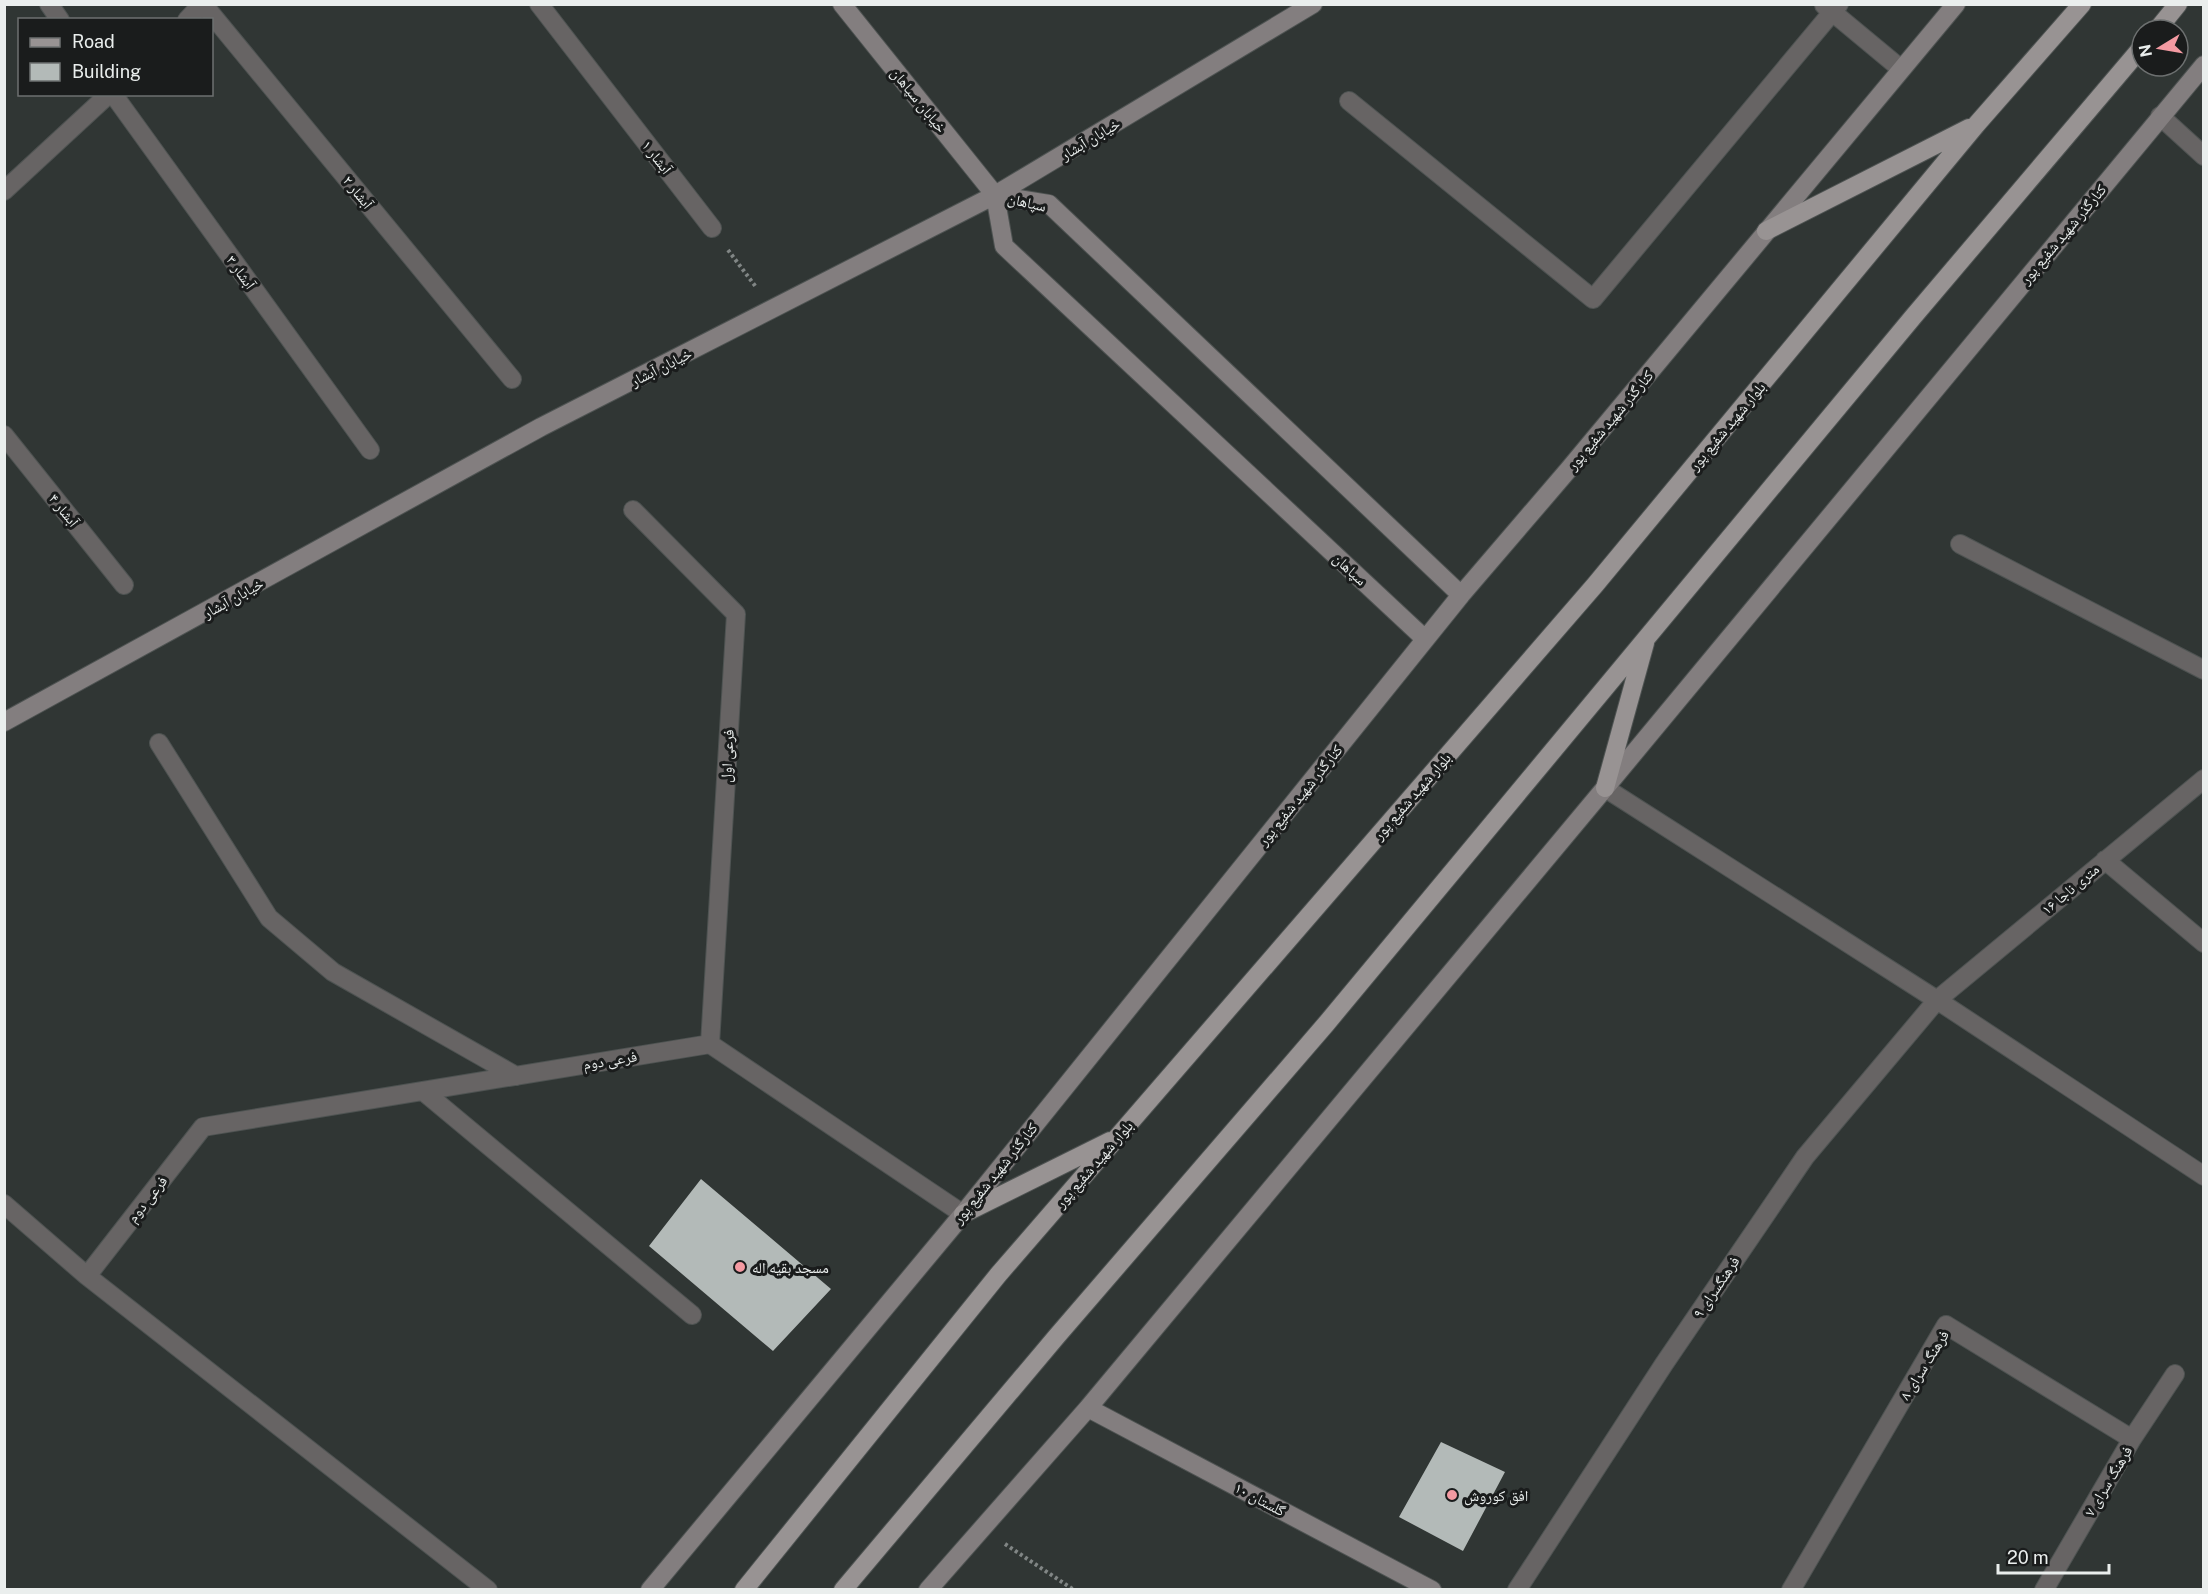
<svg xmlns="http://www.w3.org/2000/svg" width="2208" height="1594" viewBox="0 0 2208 1594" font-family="'Public Sans','Noto Naskh Arabic',sans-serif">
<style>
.building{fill:#b3bab8}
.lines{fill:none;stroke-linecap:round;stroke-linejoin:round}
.lane-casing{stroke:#4e5352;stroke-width:20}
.street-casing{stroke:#4e5352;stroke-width:20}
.secondary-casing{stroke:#4e5352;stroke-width:20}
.primary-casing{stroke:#4e5352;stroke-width:20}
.path{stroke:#818685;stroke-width:4;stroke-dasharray:3 3;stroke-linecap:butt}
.lane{stroke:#676464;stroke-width:18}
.street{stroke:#676464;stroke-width:18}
.secondary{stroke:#837e7f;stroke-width:18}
.primary{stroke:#989393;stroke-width:18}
.poi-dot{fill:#f49aa2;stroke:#1a1c1c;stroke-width:2}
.labels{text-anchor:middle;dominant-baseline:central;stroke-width:6;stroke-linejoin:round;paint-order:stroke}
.street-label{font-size:15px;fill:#eaeeed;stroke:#1a1c1c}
.poi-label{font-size:15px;fill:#eaeeed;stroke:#1a1c1c;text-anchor:start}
</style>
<rect width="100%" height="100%" fill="#303634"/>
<path class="building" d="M701 1179 831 1289 773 1351 649 1246Z
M1441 1442 1505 1472 1463 1551 1399 1517Z"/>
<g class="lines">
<g class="lane-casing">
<path id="lane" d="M1824 5 1901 69
M1349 101 1593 299 1839 4"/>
</g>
<g class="street-casing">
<path id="street" d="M49 4 60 20
M203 4 512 379
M539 4 712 228
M187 20 202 4
M113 94 370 450
M2160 116 2204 156
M4 191 109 94
M4 435 124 585
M633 510 736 614 710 1044
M1960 544 2204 670
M159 743 269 918 333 972 516 1076
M1605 788 1937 1000 2204 1176
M2105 860 2204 943
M710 1044 963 1214
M423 1091 692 1315
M4 1204 87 1276
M488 1590 87 1276 203 1127 710 1044
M1517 1590 1664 1364 1805 1157 1937 1000 2204 779
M1791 1590 1946 1325 2132 1439
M2044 1590 2132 1439 2175 1374"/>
</g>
<g class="secondary-casing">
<path id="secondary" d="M842 4 995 195 1004 246 1425 639
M995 195 1049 204 1461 595
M4 722 541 427 995 195 1313 4
M1088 1408 1432 1590
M650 1590 963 1214 1461 595 1569 469 1956 4
M928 1590 1088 1408 1605 788 2204 65"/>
</g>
<g class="primary-casing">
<path id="primary" d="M2157 30 2178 4
M1766 231 1969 128
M1605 788 1645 643
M963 1214 1110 1141
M744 1590 998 1275 1595 585 1976 125 2082 4
M843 1590 1057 1336 1326 1024 1913 317 2142 47"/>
</g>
<path class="path" d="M728 250 756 287
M1005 1544 1074 1590"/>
<use href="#lane" class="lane"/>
<use href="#street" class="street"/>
<use href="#secondary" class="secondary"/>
<use href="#primary" class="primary"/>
</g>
<g class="poi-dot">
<circle cx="740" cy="1267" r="6"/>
<circle cx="1452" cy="1495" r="6"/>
</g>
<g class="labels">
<g class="street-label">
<text transform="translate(919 100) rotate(51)">خیابان سپاهان</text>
<text transform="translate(1090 139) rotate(-31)">خیابان آبشار</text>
<text transform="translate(657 157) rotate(52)">آبشار ۱</text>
<text transform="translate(358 192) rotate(51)">آبشار ۲</text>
<text transform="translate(1027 202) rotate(13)">سپاهان</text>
<text transform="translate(2063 234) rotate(-50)">کنارگذر شهید شفیع پور</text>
<text transform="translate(241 272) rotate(54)">آبشار ۳</text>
<text transform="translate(661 367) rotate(-27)">خیابان آبشار</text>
<text transform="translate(1610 420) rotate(-50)">کنارگذر شهید شفیع پور</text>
<text transform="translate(1727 426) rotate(-50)">بلوار شهید شفیع پور</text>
<text transform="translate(64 510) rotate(51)">آبشار ۴</text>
<text transform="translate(1350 569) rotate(43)">سپاهان</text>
<text transform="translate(233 598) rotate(-29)">خیابان آبشار</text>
<text transform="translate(727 756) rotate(-87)">فرعی اول</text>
<text transform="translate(1300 795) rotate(-51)">کنارگذر شهید شفیع پور</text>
<text transform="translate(1412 796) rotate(-49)">بلوار شهید شفیع پور</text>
<text transform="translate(2070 889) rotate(-40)">۱۶ متری ناجا</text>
<text transform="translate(610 1060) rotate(-9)">فرعی دوم</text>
<text transform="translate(1094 1164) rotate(-49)">بلوار شهید شفیع پور</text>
<text transform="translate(995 1173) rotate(-51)">کنارگذر شهید شفیع پور</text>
<text transform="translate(147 1199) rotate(-52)">فرعی دوم</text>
<text transform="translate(1716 1287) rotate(-56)">فرهنگسرای ۹</text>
<text transform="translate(1924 1365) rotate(-58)">فرهنگ سرای ۸</text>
<text transform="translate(2108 1481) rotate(-59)">فرهنگ سرای ۷</text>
<text transform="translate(1260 1499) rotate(28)">گلستان ۱۰</text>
</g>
<g class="poi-label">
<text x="752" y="1267">مسجد بقیه اله</text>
<text x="1464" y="1495">افق کوروش</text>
</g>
</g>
<rect width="2208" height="1594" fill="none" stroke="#eaeeed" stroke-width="12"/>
<rect x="18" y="18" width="195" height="78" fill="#1a1c1c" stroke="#6d7070" stroke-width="1.5"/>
<rect x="30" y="38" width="30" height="9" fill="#989393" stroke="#6d7070" stroke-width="1.5"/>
<text x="72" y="48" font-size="18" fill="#eaeeed">Road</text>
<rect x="30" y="63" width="30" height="18" fill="#b3bab8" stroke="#6d7070" stroke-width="1.5"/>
<text x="72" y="78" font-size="18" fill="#eaeeed">Building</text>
<g transform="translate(2160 48) rotate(259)"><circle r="28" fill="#1a1c1c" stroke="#6d7070" stroke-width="1.5"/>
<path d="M0-4.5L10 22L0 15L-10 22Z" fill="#f49aa2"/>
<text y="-9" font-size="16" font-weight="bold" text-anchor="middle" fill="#eaeeed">N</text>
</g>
<path d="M1998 1564v9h111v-9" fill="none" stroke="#eaeeed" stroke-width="3"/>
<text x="2007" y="1564" font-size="18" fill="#eaeeed" stroke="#1a1c1c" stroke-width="4.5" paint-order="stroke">20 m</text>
</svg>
